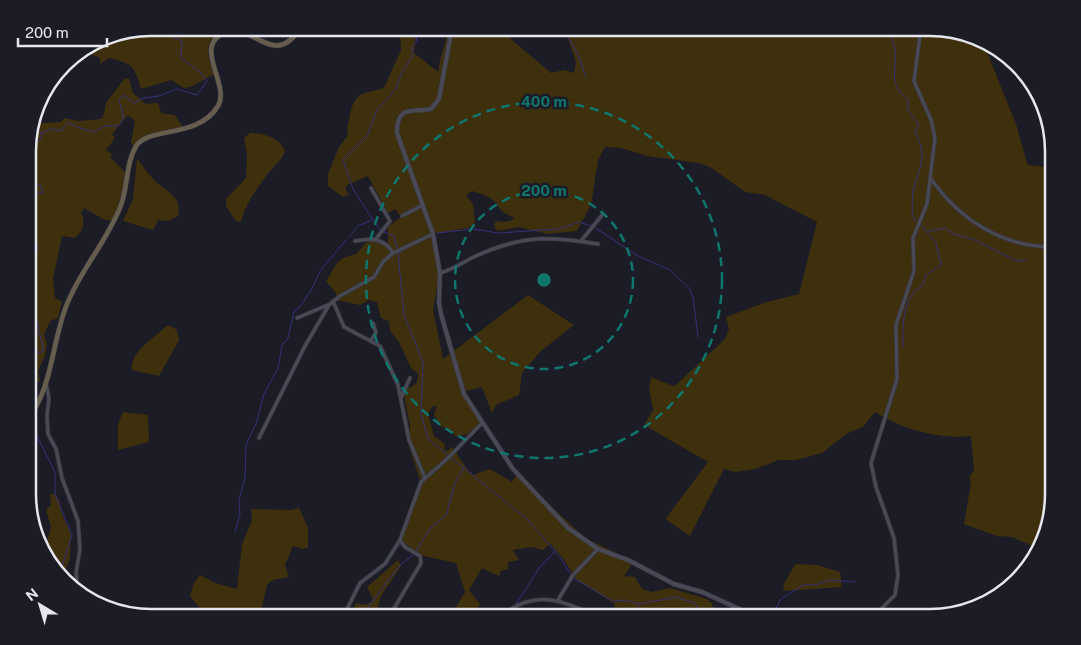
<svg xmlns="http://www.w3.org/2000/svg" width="1081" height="645" viewBox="0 0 1081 645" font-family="'Public Sans',sans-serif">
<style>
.green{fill:#3e2f0d}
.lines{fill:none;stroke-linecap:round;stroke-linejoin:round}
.stream{stroke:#382f79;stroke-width:1}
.minor-casing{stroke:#383840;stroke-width:4.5}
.tertiary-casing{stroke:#383840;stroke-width:5}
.secondary-casing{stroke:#383840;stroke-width:5.5}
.minor{stroke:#484955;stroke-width:3}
.tertiary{stroke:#484955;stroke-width:4}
.secondary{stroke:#665d4e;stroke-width:4.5}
.ring{fill:none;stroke:#0f766e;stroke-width:2.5;stroke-dasharray:9 6}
.rim{fill:none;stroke:#e6e6ee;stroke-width:2.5}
.centre{fill:#0f766e;stroke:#1c1c27;stroke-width:2.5}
.ring-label{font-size:15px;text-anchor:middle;font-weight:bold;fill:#0f766e;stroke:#1c1c27;stroke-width:5;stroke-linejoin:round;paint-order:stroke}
</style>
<rect width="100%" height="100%" fill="#1c1c27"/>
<path class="green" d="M151 28H225C204 38 205 55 215 74L190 87 184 88 171 80 141 89C134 66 134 64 109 58L100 64V58L82 50 104 37Z
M400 28H414L416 32 414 53 437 71H439C438 61 447 40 449 28H503L512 40 551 73 564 70 574 73 576 62 568 38 550 31 548 28H931L983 42 1016 124 1027 163 1029 165 1053 168V502L1039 549 1012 537 997 536 964 524 971 483 969 477 974 470 971 436C941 440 901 429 875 412L863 427 846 434 822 453 796 460H779L755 469 735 472 724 469 690 536 667 520 666 518 708 462 644 425 653 410 649 388 651 377 673 386 677 384 725 339 729 329 726 317 767 302 799 294 817 222 765 195 745 192 710 167 699 163 647 156 621 148 605 147 598 160 591 205 577 231 548 234 518 227 497 231 494 225 496 221C502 222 507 223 514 219L513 217C498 211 502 209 494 201 488 196 479 193 472 191L466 195 473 204 475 223 468 228 435 233 440 270 433 310 443 359 528 295 574 325 541 351 522 373 519 395 496 405 492 413 482 387 466 391 465 392 482 420 468 434 456 436 447 428 440 426 434 414 437 406H433L428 413 434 436 445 444 444 449 447 451 452 447C460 457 463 466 473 475L490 469 512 482 517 474 585 538 631 560 632 564 624 576 635 577 642 589 652 592 670 588 707 599 712 603 714 612 723 617H640L614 608 615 604 577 580 562 557 550 544 543 550 532 547 513 550 519 560 508 562V569L501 571 499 576 482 568 469 590 480 604 473 617H450L465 592 456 563 419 555 402 541 410 507 420 480 408 443 410 426 403 390C412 387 419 385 418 374L411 368 399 342 390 331 389 321 381 318 377 302 369 300 360 305 336 300V293L326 281 337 263 343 258 356 254 366 243 373 241 388 244V227L401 217 395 209 388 213 368 176 347 185 345 189 349 194 343 197 328 186V174L339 147 348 135C346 128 349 122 350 115 355 91 363 94 384 88L401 50Z
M1023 73 1033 83 1045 117 1041 118 1027 92 1028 89Z
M129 78 133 93 146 104 158 103 161 113 175 115 184 129C165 132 148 131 135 147L131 143 135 121 128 115 112 134 115 138 106 150 112 154 110 157 127 174 119 208 113 220H105L84 208 81 213C86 223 83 230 75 238L62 236 53 279 55 298 62 302 58 318 50 321 44 335 47 344 45 355 38 371 40 381 30 382 29 397V135L32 124 61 122 65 118 78 121 101 119 104 114 106 103 124 79Z
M250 133C263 133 280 137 285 151 282 160 277 163 271 170 260 183 244 206 241 222L236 221 226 206V199L246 178 247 154 244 138Z
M137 158C143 166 148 174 155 181 166 191 183 197 178 216L169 221 158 220 153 230 123 221 133 199Z
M171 326 177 330 179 340 159 376 132 370C130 351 155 338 166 326Z
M123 412 148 415 149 442 118 450V424Z
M50 494H55L59 500 62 514 71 534 70 558 63 577 48 562 44 552 51 527 46 510 51 505Z
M299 508 308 528V547L303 549 293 546 285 565 289 577 273 580 267 585 262 607 264 615 207 617 190 596 193 585 200 575 215 583 237 589 242 544 252 520 251 509 291 510Z
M398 560 401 566 381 596 375 617H351L356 603 366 605 373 600 367 587Z
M795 564 817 565 840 572 842 587 785 591 783 586Z"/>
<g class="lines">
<path class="stream" d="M564 28 579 57 586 77
M886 28C888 34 895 43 895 50 897 73 887 82 908 100V110L919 125 915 132C927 153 921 166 914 187 911 196 913 206 912 215L917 222
M31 127 42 133
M29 171H35
M29 217 36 206 33 194 43 193 41 186 33 183 37 164 32 158 34 144 41 139 42 133 51 129 61 131 68 122 77 127 94 132 105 126H118C127 119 121 109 119 100L123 95 134 103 143 98 159 96 177 89 197 95 207 81 201 73 181 58 182 41 151 28
M594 227 636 255 670 270 689 288 693 297 698 337
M929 231 945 228 954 234 975 240 1016 261 1026 260
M29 233C45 241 34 263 29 276
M437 233 473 229 498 233 559 229 579 222 591 226
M349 237 358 226 372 220
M397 249 394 236 380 230 373 220 353 189 343 160 367 136 377 110 396 89 401 74 413 55 412 47 417 41 414 28
M398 253 404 315 423 362 421 414 428 439 528 520 560 557 571 575
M399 253 408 247
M29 303 32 306 29 309
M29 313 38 322C37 332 43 340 43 351L39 353 31 344 29 345
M903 347V323L907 303 914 292 923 285 926 275 941 265 936 243 921 225
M30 422 55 472V494L72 535 60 573
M235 532 240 514 239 500 245 478 246 445 257 421 264 394 278 369 282 345 288 338 294 312 299 308 312 289 320 271 346 240
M416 551 431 527 446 516 455 483 463 469
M573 578 613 601 625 600 639 604 676 597 694 603 706 617
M516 604 540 567 555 551
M638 605V614L641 617
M361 617 399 566 414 554
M510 617 512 612
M771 617 781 599 803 585H815L830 580 855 582"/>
<g class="minor-casing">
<path id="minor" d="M932 180C960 220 1003 247 1053 247
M371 188 390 221 375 240
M402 216 423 205
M355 241C371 238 384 238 393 253
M581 241 603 214
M440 273C454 269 465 261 478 255 524 235 549 236 598 244
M333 301 344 327 380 346 398 385 409 440 425 478
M297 318 328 305
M371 340 376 333 373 323
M46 384 49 398 47 416 48 434 56 449 62 478 78 521 80 549 76 573 78 590
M401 398 410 378
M259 438 305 346 329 305 340 296 374 277 383 262 393 253 433 234
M558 600 573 575 598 549
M343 617 360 583 385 564 400 540
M389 617 421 563 420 556 405 547 400 540 421 482 448 458 482 423
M500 617C533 589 562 599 597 617
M873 617 895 595 898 575 894 538 876 487 871 463 897 379 896 325 914 271 913 238 927 204 935 138 931 120 914 81 921 28"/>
</g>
<g class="tertiary-casing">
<path id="tertiary" d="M452 28 439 99 431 109C412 113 397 104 397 133L433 234 440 273 439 303 441 314 464 394 513 469 568 528 598 549 628 560 674 584 702 592 757 617"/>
</g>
<g class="secondary-casing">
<path id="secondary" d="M29 418C53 385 52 341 67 304 81 269 108 240 121 205 128 186 126 163 136 146 149 126 198 139 218 106 231 84 190 44 227 32 254 24 275 69 300 28"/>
</g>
<use href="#minor" class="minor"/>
<use href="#tertiary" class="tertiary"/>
<use href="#secondary" class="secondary"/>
</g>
<g class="ring">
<circle cx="544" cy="280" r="89"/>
<circle cx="544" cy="280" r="178"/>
</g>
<path d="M0 0H1081V645H0ZM151 36H930A115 115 0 0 1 1045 151V494A115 115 0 0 1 930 609H151A115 115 0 0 1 36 494V151A115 115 0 0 1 151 36Z" fill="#1c1c27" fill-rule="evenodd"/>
<path class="rim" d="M151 36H930A115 115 0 0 1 1045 151V494A115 115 0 0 1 930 609H151A115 115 0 0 1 36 494V151A115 115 0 0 1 151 36Z"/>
<circle cx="544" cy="280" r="8" class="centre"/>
<g class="ring-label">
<text x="544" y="107">400 m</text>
<text x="544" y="196">200 m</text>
</g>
<g transform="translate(40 605) rotate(322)" stroke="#1c1c27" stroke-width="4" paint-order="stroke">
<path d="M0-4L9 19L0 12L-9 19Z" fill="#e6e6ee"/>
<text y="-8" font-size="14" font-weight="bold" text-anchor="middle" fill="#e6e6ee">N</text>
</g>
<path d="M18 38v8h89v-8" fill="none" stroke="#e6e6ee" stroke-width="2.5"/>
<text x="25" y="38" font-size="15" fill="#e6e6ee" stroke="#1c1c27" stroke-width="4" paint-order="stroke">200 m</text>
</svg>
